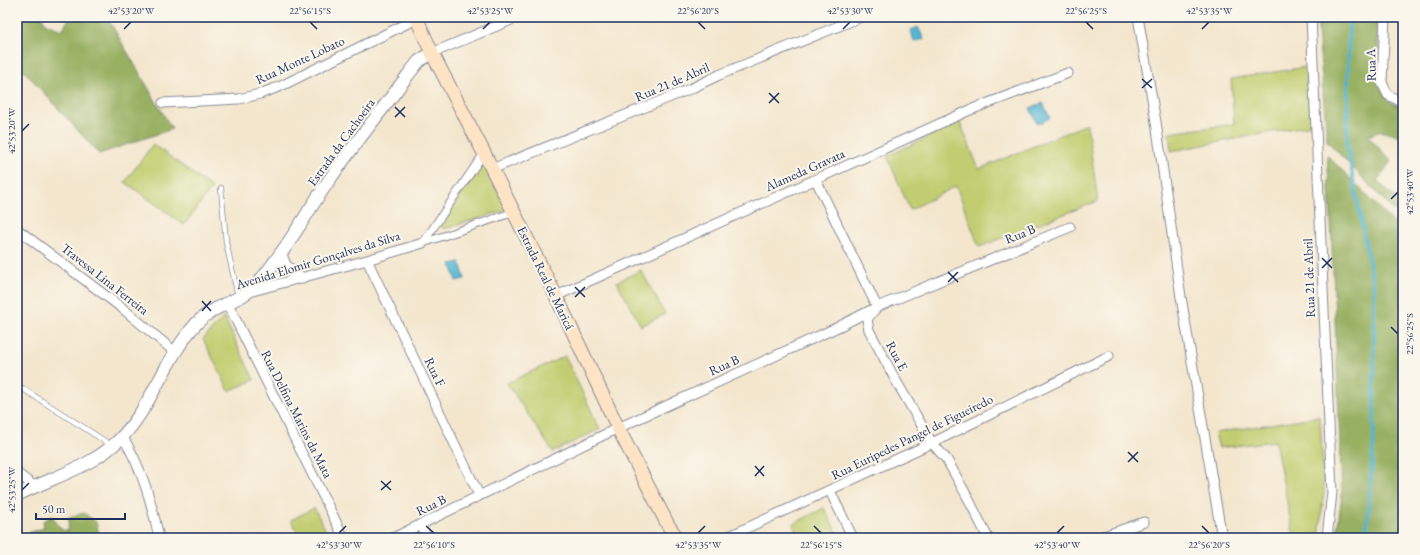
<svg xmlns="http://www.w3.org/2000/svg" width="1420" height="555" viewBox="0 0 1420 555" font-family="'EB Garamond',serif">
<style>
.green{fill:#c1cd6f;stroke:#6e7e66}
.forest{fill:#98b062;stroke:#5a7060}
.water{fill:#52b6d1;stroke:#367298}
.lines{fill:none;stroke-linecap:round;stroke-linejoin:round}
.stream{stroke:#52b6d1;stroke-width:3.5}
.service-casing{stroke:#878a96;stroke-width:6}
.pedestrian-casing{stroke:#878a96;stroke-width:9}
.minor-casing{stroke:#878a96;stroke-width:11}
.tertiary-casing{stroke:#878a96;stroke-width:14}
.secondary-casing{stroke:#878a96;stroke-width:15}
.service{stroke:#fff;stroke-width:4.5}
.pedestrian{stroke:#fff;stroke-width:7}
.minor{stroke:#fff;stroke-width:9}
.tertiary{stroke:#fff;stroke-width:12}
.secondary{stroke:#fee4c5;stroke-width:13}
.ticks{fill:none;stroke:#1b2f5e;stroke-width:1.5}
.labels{text-anchor:middle;dominant-baseline:central;stroke-width:4;stroke-linejoin:round;paint-order:stroke}
.street-label{font-size:13px;fill:#1b2f5e;stroke:#fbf7ec}
.neatline{fill:none;stroke:#1b2f5e;stroke-width:1.5}
.ticks-label{font-size:10px;text-anchor:middle;fill:#1b2f5e}
</style>
<rect width="100%" height="100%" fill="#fbf7ec"/>
<filter id="ink" filterUnits="userSpaceOnUse"><feTurbulence type="fractalNoise" baseFrequency=".025" numOctaves="2"/><feDisplacementMap in="SourceGraphic" scale="8" xChannelSelector="R" yChannelSelector="G"/><feConvolveMatrix kernelMatrix="1 2 1 2 8 2 1 2 1" color-interpolation-filters="sRGB"/></filter>
<filter id="wash" filterUnits="userSpaceOnUse"><feTurbulence type="fractalNoise" baseFrequency=".012" numOctaves="4" result="noise"/><feDisplacementMap in="SourceGraphic" scale="16" xChannelSelector="R" yChannelSelector="G"/><feGaussianBlur stdDeviation="0.9" result="paint"/><feColorMatrix in="noise" values="0 0 0 0 0 0 0 0 0 0 0 0 0 0 0 0 0 1.4 0 .05"/><feComposite in="paint" operator="in"/></filter>
<g filter="url(#wash)">
<rect width="100%" height="100%" fill="#f3e6cd"/>
<path class="green" d="M1306 67 1311 125 1171 151 1169 133 1234 124 1231 79Z
M960 122 979 169 1087 124 1098 201 979 247 956 186 910 210 887 156Z
M153 144 212 188 184 225 125 182Z
M487 164 507 208 504 211 444 229 441 226 442 222 482 165Z
M641 270 665 314 641 326 617 282Z
M224 317 254 380 229 391 203 339Z
M565 356 600 429 553 452 507 383Z
M1320 416 1324 491 1319 538H1294L1275 441 1219 448 1215 433Z
M314 508 330 538H300L291 520Z
M824 508 840 538H798L793 524Z"/>
<path class="forest" d="M17 17H42L46 24 62 30 70 17H107L172 129 99 154 17 63Z
M1317 17H1376L1378 45 1377 82 1388 100 1403 109V136H1398L1381 131 1368 136 1391 161 1377 181 1395 197 1403 201V220L1327 141Z
M1327 155 1403 232V538H1336L1342 495 1331 220Z
M84 513 96 522 100 538H26L25 534 44 528 43 521 52 516 62 530 68 531 69 517Z"/>
<path class="water" d="M918 27 924 39 914 42 911 30Z
M1043 103 1050 118 1037 124 1030 108Z
M460 262 465 279 456 281 451 264Z"/>
<g class="lines">
<path class="stream" d="M1349 17 1347 146 1374 288V439L1366 538"/>
</g>
</g>
<g filter="url(#ink)">
<g class="lines">
<g class="service-casing">
<path id="service" d="M221 188 226 242 238 296
M17 385 111 445"/>
</g>
<g class="pedestrian-casing">
<path id="pedestrian" d="M423 243 484 153
M423 243 514 212"/>
</g>
<g class="minor-casing">
<path id="minor" d="M1138 17 1156 122 1181 297 1222 538
M1311 17 1332 492 1327 538
M1385 17 1382 83 1388 95 1398 100 1403 101
M432 53 518 17
M163 103 239 99 260 94 281 86 416 19
M492 169 690 89 719 75 861 17
M816 180 877 307 867 319 869 330 895 379 932 443 947 460 968 498 988 538
M17 229 122 308 175 352
M367 260 479 495
M249 292 367 260 423 243
M556 296 970 110 1068 73
M227 302 344 538
M122 436C142 467 152 503 159 538
M17 473 34 486
M830 491 853 538
M420 524 427 538
M393 538 618 428 838 327 877 307 1070 227
M725 538 932 443 1109 356
M1098 538 1144 522"/>
</g>
<g class="tertiary-casing">
<path id="tertiary" d="M280 254 285 266 300 278
M17 495C50 478 90 468 118 441 152 408 164 359 196 324 215 303 242 302 258 283 286 251 306 213 330 179 355 143 382 110 408 75L419 61 432 53"/>
</g>
<g class="secondary-casing">
<path id="secondary" d="M416 17 432 53 484 153 556 296 618 428 668 525 677 538"/>
</g>
<use href="#service" class="service"/>
<use href="#pedestrian" class="pedestrian"/>
<use href="#minor" class="minor"/>
<use href="#tertiary" class="tertiary"/>
<use href="#secondary" class="secondary"/>
</g>
</g>
<path class="ticks" d="M310 22 317 29M698 22 705 29M1086 22 1093 29M124 29 131 22M483 29 490 22M843 29 850 22M1202 29 1209 22M1142 79 1152 88M1142 88 1152 79M769 93 779 103M769 103 779 93M395 107 405 117M395 117 405 107M22 131 29 124M1391 199 1398 192M1322 258 1332 268M1322 268 1332 258M948 272 958 282M948 282 958 272M575 287 585 297M575 297 585 287M202 301 211 311M202 311 211 301M1391 327 1398 334M1128 452 1138 462M1128 462 1138 452M755 466 764 476M755 476 764 466M381 481 391 490M22 490 29 483M381 490 391 481M426 526 434 533M814 526 821 533M1202 526 1209 533M339 533 346 526M698 533 705 526M1057 533 1064 526"/>
<g class="labels">
<g class="street-label">
<text transform="translate(300 60) rotate(-25)">Rua Monte Lobato</text>
<text transform="translate(1371 65) rotate(-91)">Rua A</text>
<text transform="translate(672 82) rotate(-23)">Rua 21 de Abril</text>
<text transform="translate(341 142) rotate(-54)">Estrada da Cachoeira</text>
<text transform="translate(805 170) rotate(-24)">Alameda Gravata</text>
<text transform="translate(1020 234) rotate(-22)">Rua B</text>
<text transform="translate(318 260) rotate(-17)">Avenida Elomir Gonçalves da Silva</text>
<text transform="translate(546 278) rotate(64)">Estrada Real de Maricá</text>
<text transform="translate(1309 278) rotate(-92)">Rua 21 de Abril</text>
<text transform="translate(105 279) rotate(38)">Travessa Lina Ferreira</text>
<text transform="translate(897 356) rotate(62)">Rua E</text>
<text transform="translate(724 365) rotate(-25)">Rua B</text>
<text transform="translate(435 372) rotate(64)">Rua F</text>
<text transform="translate(297 414) rotate(63)">Rua Delfina Marins da Mata</text>
<text transform="translate(912 437) rotate(-26)">Rua Euripedes Pangel de Figueiredo</text>
<text transform="translate(431 505) rotate(-26)">Rua B</text>
</g>
</g>
<rect width="1420" height="555" fill="none" stroke="#fbf7ec" stroke-width="44"/>
<path d="M36 513v6h89v-6" fill="none" stroke="#1b2f5e" stroke-width="2"/>
<text x="42" y="513" font-size="12" fill="#1b2f5e" stroke="#fbf7ec" stroke-width="3" paint-order="stroke">50 m</text>
<rect x="22" y="22" width="1376" height="511" class="neatline"/>
<g class="ticks-label">
<text x="131" y="14">42°53'20"W</text>
<text x="310" y="14">22°56'15"S</text>
<text x="490" y="14">42°53'25"W</text>
<text x="698" y="14">22°56'20"S</text>
<text x="850" y="14">42°53'30"W</text>
<text x="1086" y="14">22°56'25"S</text>
<text x="1209" y="14">42°53'35"W</text>
<text transform="translate(11 131) rotate(-90)" y="4">42°53'20"W</text>
<text transform="translate(1409 192) rotate(-90)" y="4">42°53'40"W</text>
<text transform="translate(1409 334) rotate(-90)" y="4">22°56'25"S</text>
<text transform="translate(11 490) rotate(-90)" y="4">42°53'25"W</text>
<text x="339" y="548">42°53'30"W</text>
<text x="434" y="548">22°56'10"S</text>
<text x="698" y="548">42°53'35"W</text>
<text x="821" y="548">22°56'15"S</text>
<text x="1057" y="548">42°53'40"W</text>
<text x="1209" y="548">22°56'20"S</text>
</g>
</svg>
